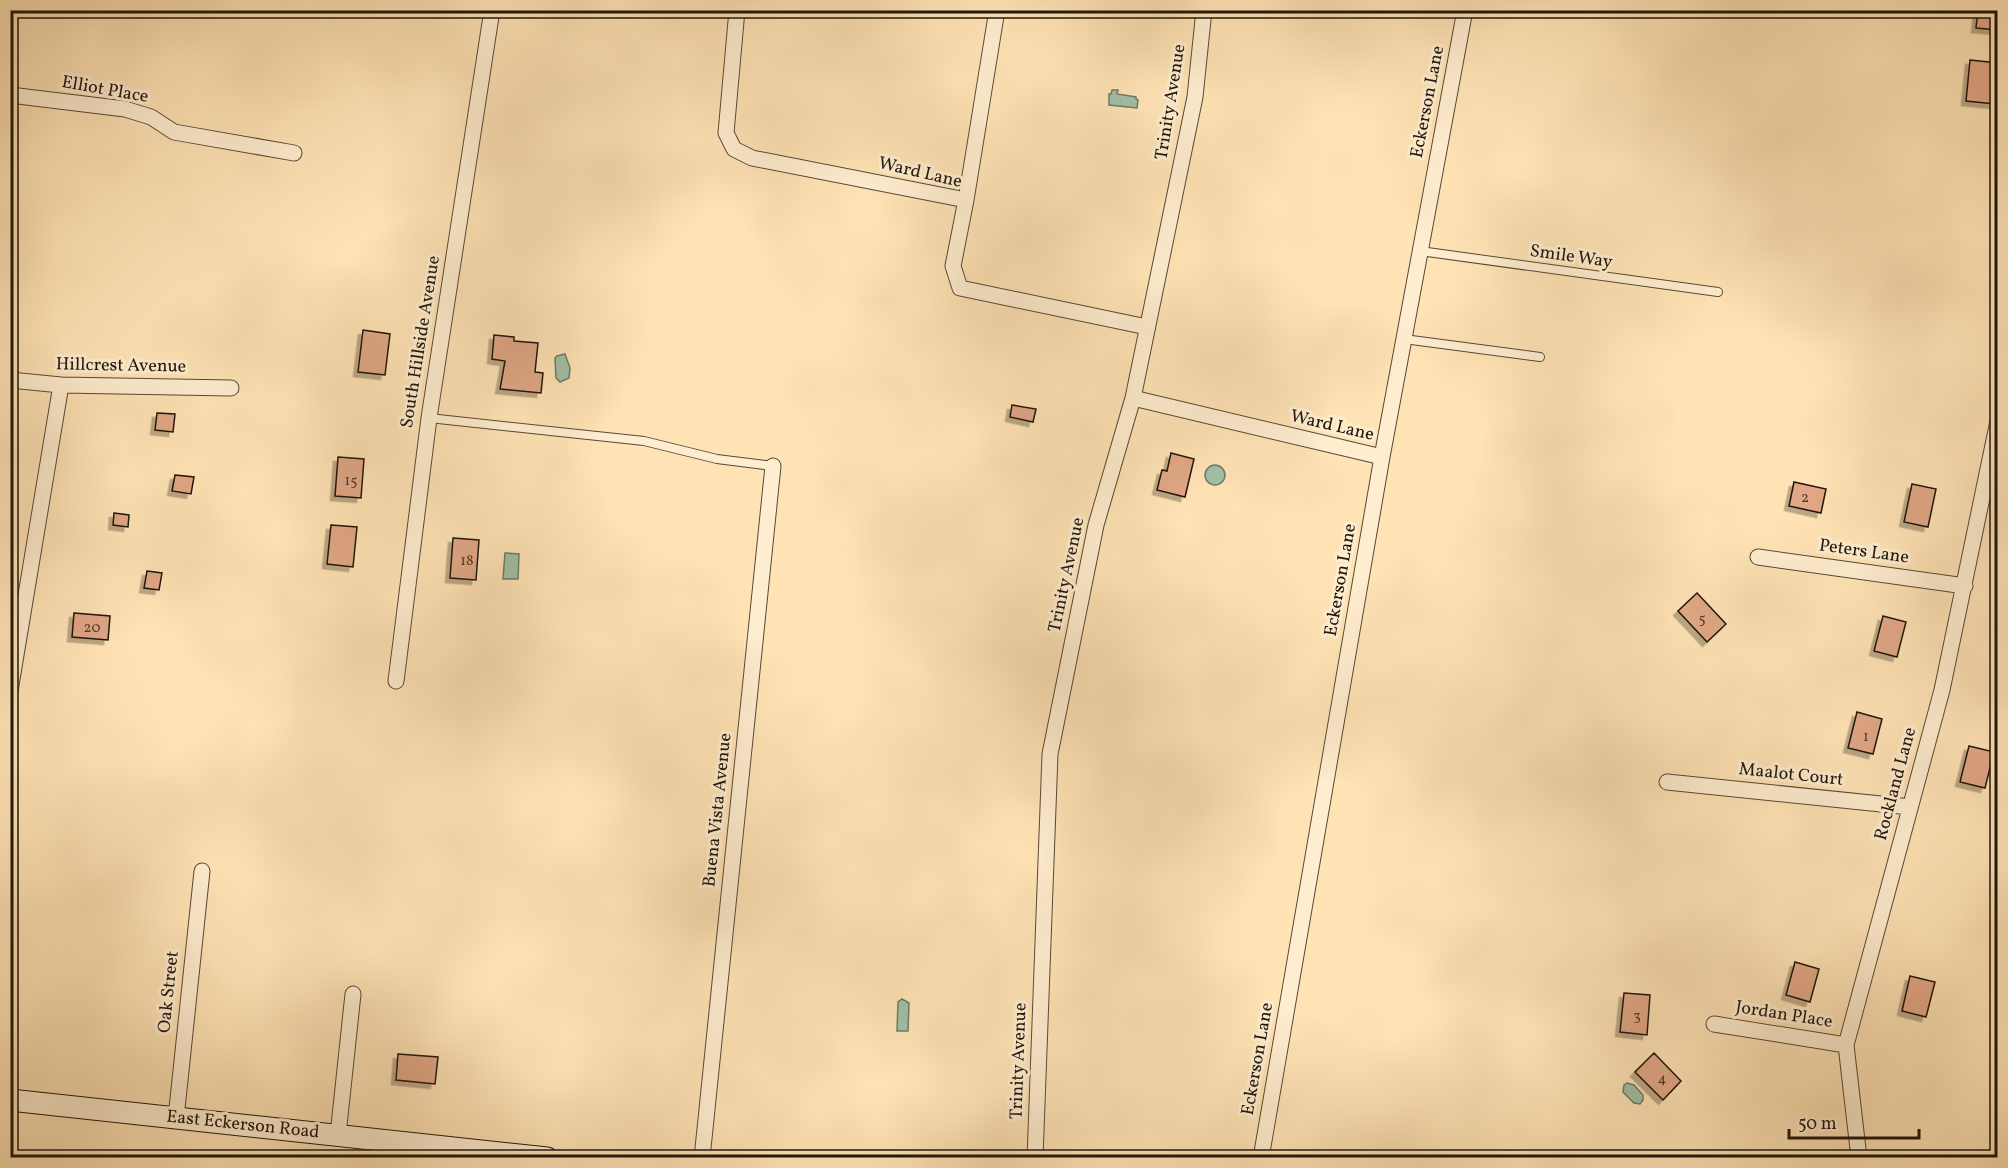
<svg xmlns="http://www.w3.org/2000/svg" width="2008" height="1168" viewBox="0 0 2008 1168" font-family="Vollkorn,serif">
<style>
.water{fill:#a1bfa7;stroke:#6d7b69;stroke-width:1.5}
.building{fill:#e1a786;stroke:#1e160b;stroke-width:1.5;filter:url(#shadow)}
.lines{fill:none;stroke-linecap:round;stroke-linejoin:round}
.lane-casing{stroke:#564936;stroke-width:10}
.street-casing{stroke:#564936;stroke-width:17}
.secondary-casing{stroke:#1e160b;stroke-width:23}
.lane{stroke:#ffedcf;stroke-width:8}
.street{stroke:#ffedcf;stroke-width:15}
.secondary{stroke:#ffedcf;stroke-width:21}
.labels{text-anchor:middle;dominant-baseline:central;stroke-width:6;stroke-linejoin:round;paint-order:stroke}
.number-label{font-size:15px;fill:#4f3a2a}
.street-label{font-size:18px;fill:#1e160b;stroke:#ffedcf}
</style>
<defs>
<filter id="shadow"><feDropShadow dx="-4.5" dy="4.5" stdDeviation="0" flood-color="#0004"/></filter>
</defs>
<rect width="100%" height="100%" fill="#ffe3b5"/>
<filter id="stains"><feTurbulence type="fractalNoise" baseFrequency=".00333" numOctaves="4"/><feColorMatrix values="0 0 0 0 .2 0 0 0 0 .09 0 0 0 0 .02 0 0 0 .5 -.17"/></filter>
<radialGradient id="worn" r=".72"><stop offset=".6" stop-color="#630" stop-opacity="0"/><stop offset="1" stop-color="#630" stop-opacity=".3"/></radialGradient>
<path class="water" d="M1112 90H1118L1117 94 1136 97V99L1138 100 1137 108 1109 105V94H1111Z
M565 354 570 368 569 378 560 382 556 378 555 358 557 356Z
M1205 475a10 10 0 1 1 20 0a10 10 0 1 1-20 0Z
M505 553 519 554 518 579H503Z
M902 999 909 1003 908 1031H897L898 1002Z
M1627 1083 1634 1085 1643 1095V1100L1640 1104 1634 1103 1623 1092 1624 1085Z"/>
<path class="building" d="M1978 10H1998V30L1976 28Z
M1970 60 1998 63 1995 104 1966 101Z
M363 330 390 334 385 375 358 372Z
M494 335 514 337V341L538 343 535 372 543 373 541 393 500 389 505 361 492 359Z
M1012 405 1036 409 1033 422 1010 417Z
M157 413 175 414 173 432 155 430Z
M1171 453 1194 459 1185 497 1157 490 1162 470 1167 471Z
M338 457 364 459 361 498 335 496Z
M175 475 194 477 191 494 172 491Z
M1794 482 1826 489 1821 513 1789 506Z
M1912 484 1936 489 1928 527 1904 522Z
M114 513 129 515 128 527 113 525Z
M331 525 357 527 353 567 327 564Z
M453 538 479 540 476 580 450 578Z
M147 571 162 573 159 590 144 588Z
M1697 593 1726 624 1707 642 1678 611Z
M74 613 110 616 108 640 72 637Z
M1883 616 1906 622 1897 657 1874 651Z
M1857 712 1882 719 1873 754 1848 748Z
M1969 746 1994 752 1985 788 1960 782Z
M1795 962 1819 969 1810 1002 1786 995Z
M1910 976 1935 982 1926 1017 1902 1011Z
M1624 993 1650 995 1647 1035 1620 1032Z
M1654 1053 1681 1081 1663 1100 1635 1072Z
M398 1054 438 1057 435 1084 396 1080Z"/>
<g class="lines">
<g class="lane-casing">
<path id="lane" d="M1420 251 1718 292
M1404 339 1540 357
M429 418 644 441 717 459 773 466"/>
</g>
<g class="street-casing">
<path id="street" d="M737 10 726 133 734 149 752 158 966 200
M997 10 966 200 953 266 960 288 1147 327
M10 95 125 109 151 117 174 132 294 153
M10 380 61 385 231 388
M1133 398 1382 457
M1758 557 1965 586
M396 681 429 418 492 10
M10 691 61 385
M1667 782 1910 807
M1714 1024 1846 1045
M176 1118 202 871
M338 1135 353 994
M702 1158 773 466
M1035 1158 1050 754 1096 525 1133 398 1195 97 1204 10
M1261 1158 1382 457 1465 10
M1859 1158 1846 1045 1942 690 1998 421"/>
</g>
<g class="secondary-casing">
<path id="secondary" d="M10 1100 547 1158"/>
</g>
<use href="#lane" class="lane"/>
<use href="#street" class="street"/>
<use href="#secondary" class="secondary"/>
</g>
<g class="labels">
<g class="number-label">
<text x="351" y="481">15</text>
<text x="1805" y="498">2</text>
<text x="467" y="561">18</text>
<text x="1702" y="619">5</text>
<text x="92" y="628">20</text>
<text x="1866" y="737">1</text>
<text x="1637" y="1016">3</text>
<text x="1662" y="1079">4</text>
</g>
<g class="street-label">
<text transform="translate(105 90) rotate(10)">Elliot Place</text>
<text transform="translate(1171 102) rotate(-81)">Trinity Avenue</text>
<text transform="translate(1428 102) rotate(-79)">Eckerson Lane</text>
<text transform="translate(920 173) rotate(13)">Ward Lane</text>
<text transform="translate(1571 257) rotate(8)">Smile Way</text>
<text transform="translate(421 342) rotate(-81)">South Hillside Avenue</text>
<text transform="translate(121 366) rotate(1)">Hillcrest Avenue</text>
<text transform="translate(1332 426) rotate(13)">Ward Lane</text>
<text transform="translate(1864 552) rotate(8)">Peters Lane</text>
<text transform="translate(1067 575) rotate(-78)">Trinity Avenue</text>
<text transform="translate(1341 580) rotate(-80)">Eckerson Lane</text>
<text transform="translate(1791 775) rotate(6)">Maalot Court</text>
<text transform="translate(1896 784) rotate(-75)">Rockland Lane</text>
<text transform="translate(718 810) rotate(-84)">Buena Vista Avenue</text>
<text transform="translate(169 992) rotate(-84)">Oak Street</text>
<text transform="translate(1784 1015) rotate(9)">Jordan Place</text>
<text transform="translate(1258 1059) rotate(-80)">Eckerson Lane</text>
<text transform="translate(1019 1061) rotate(-88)">Trinity Avenue</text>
<text transform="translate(243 1125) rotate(6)">East Eckerson Road</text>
</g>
</g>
<rect width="2008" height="1168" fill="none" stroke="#ffe3b5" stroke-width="36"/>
<rect x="12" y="12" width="1984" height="1144" fill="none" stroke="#1e160b" stroke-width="3"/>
<rect x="18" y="18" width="1972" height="1132" fill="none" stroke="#1e160b" stroke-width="1.5"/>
<path d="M1789 1129v9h130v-9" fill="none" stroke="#1e160b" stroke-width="3"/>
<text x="1798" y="1129" font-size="18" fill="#1e160b" stroke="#ffedcf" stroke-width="4.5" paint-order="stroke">50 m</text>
<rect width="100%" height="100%" filter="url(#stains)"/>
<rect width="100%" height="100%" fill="url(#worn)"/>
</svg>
